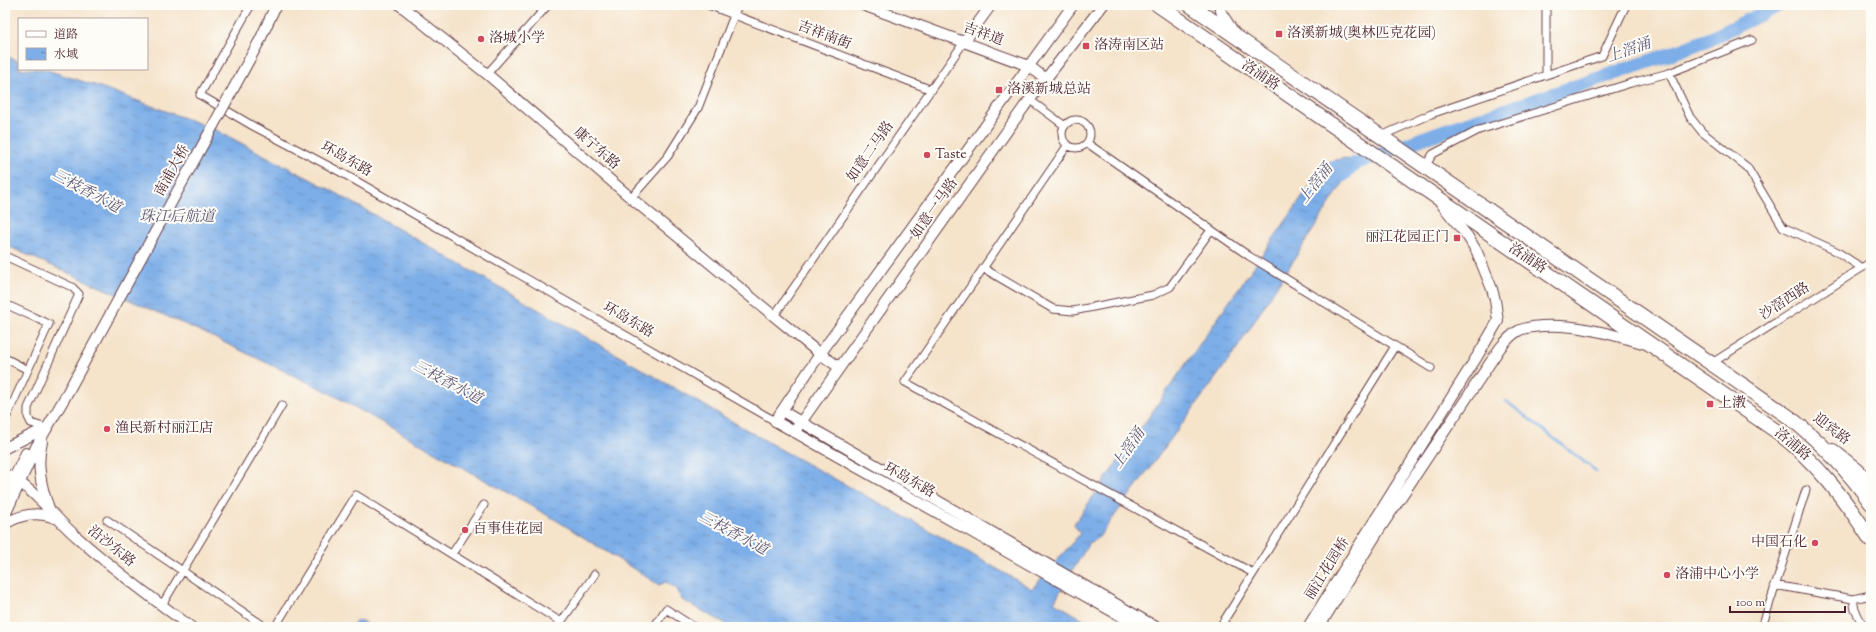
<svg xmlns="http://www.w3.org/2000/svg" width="1876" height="632" viewBox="0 0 1876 632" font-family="'Sorts Mill Goudy','Noto Serif SC',serif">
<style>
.water{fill:url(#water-ripples);stroke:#64668a}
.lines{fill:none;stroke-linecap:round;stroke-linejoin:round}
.stream{stroke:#7daee8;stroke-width:2.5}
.river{stroke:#7daee8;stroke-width:14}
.street-casing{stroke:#643c43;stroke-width:9}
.secondary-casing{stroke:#643c43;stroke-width:12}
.primary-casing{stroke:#643c43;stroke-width:14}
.highway-casing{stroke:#643c43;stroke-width:16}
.street{stroke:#fff;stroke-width:7}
.secondary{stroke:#fff;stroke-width:10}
.primary{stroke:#fff;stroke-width:12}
.highway{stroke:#fff;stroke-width:14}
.secondary-bridge-casing{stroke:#643c43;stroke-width:12;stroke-linecap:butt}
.secondary-bridge{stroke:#fff;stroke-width:10}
.poi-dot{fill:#d1495b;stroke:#fdfcf7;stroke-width:1.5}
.labels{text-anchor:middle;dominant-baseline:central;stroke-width:4;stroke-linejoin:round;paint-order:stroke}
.poi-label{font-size:14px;fill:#4a1f2b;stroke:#fdfcf7;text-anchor:start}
.street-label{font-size:14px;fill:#4a1f2b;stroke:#fdfcf7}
.water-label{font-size:15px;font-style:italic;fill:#5e5877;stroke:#fdfcf7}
</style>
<defs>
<pattern id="water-ripples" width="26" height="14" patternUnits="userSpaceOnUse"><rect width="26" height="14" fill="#7daee8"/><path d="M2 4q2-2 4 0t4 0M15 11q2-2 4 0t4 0" fill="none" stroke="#688dbc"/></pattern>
</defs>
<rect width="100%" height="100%" fill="#fdfcf7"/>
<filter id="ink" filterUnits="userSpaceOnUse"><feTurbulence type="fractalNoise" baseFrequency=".025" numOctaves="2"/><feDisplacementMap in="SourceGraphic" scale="8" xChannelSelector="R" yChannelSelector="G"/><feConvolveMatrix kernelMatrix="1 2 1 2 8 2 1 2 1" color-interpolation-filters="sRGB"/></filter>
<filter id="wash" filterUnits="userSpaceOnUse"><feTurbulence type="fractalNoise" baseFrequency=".012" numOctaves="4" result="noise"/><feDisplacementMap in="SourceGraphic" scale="16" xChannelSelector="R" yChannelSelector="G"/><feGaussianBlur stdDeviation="0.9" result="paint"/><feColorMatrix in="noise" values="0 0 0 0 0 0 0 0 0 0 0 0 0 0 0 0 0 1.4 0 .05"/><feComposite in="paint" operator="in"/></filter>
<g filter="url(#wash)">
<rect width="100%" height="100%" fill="#f5e3ca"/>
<path class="water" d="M5 56 19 61V69H44L103 88 214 129 331 190 780 449 945 539 1032 589 1080 534 1074 524 1327 162 1345 158 1356 163 1234 353 1099 537 1089 543 1054 602 1096 627H732L682 600 677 589 666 582 659 585 656 583 556 520 326 391 200 331 5 245Z
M356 621H362L371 627H350Z"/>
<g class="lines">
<path class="stream" d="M1506 401 1596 471"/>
<path class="river" d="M1343 175 1356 163 1432 135 1668 55 1712 38 1779 5"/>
</g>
</g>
<g filter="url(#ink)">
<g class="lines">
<g class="street-casing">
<path id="street" d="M251 5 200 95 253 126 344 174 775 421
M708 5 932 90
M1546 5V75
M1669 73 1690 117 1702 132 1747 167 1783 227 1836 251 1862 268
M487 74 548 5
M1030 100 1065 126
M1062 134a14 14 0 1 1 28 0a14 14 0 1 1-28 0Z
M1381 136 1431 114 1602 56 1626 5
M1087 143 1249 256 1431 368
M1067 146 905 382 1253 573
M1425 166 1433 154 1479 130 1631 83 1669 73 1752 40
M631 198 668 156 698 108 738 5
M5 256 72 287 79 294 28 408V417L31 423 46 428
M983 268 1053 309 1073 311 1153 295 1170 287 1211 230
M5 304 49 324 7 416 5 414
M774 316 964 42
M5 358 28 370
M1712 363 1871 262
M107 520 261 624
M452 554 484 505
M1774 585 1853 599 1871 595
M1853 599 1855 610 1864 627
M162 605 282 405
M561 622 595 574
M275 627 356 495 561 622 558 627
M654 627 666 609 694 627
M1220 627 1395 346
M1762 627 1806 490"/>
</g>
<g class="secondary-casing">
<path id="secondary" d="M400 5 487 74 631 198 820 354 839 367
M863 5 1029 66 1046 79
M1073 5 820 354 775 421 1140 627
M1219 5 1222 14 1235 34
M260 40 276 5
M964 42 991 5
M782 411 1156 627
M794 432 1024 107 1103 5
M42 442C36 462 41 488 49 508
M5 448 46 428
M5 474C34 487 54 518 78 538 114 570 153 599 191 627
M5 497 26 453
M5 515 36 447 64 399
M5 524C21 514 37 511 55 518
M1308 627 1478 355 1498 321 1495 300 1492 289 1477 252 1468 237 1443 206
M1319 627 1379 530 1500 348C1505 342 1511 335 1518 331 1525 327 1534 327 1542 326 1578 324 1611 334 1646 344"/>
</g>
<g class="primary-casing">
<path id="primary" d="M1833 450 1858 470 1871 483"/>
</g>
<g class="highway-casing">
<path id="highway" d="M1158 5 1779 433C1817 463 1845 499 1871 540
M1190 5 1789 417C1821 442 1848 470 1871 503"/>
</g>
<use href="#street" class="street"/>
<use href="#secondary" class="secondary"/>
<use href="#primary" class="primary"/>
<use href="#highway" class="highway"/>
<g class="secondary-bridge-casing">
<path id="secondary-bridge" d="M64 399 260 40"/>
</g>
<use href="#secondary-bridge" class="secondary-bridge"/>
</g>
</g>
<g class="poi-dot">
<rect x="1275" y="30" width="8" height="8" rx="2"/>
<circle cx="481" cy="39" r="4"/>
<rect x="1082" y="42" width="8" height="8" rx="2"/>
<rect x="995" y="86" width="8" height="8" rx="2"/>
<circle cx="927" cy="155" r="4"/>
<rect x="1453" y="234" width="8" height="8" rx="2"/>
<rect x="1706" y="400" width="8" height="8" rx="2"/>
<circle cx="107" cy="429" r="4"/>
<circle cx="465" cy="530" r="4"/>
<circle cx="1815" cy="543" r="4"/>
<circle cx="1667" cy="575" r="4"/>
</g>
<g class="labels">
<g class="poi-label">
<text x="1287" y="34">洛溪新城(奥林匹克花园)</text>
<text x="489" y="39">洛城小学</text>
<text x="1094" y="46">洛涛南区站</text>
<text x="1007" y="90">洛溪新城总站</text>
<text x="935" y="155">Taste</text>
<text x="1449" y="238" text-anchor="end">丽江花园正门</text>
<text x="1718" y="404">上漖</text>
<text x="115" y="429">渔民新村丽江店</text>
<text x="473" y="530">百事佳花园</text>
<text x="1807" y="543" text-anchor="end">中国石化</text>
<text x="1675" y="575">洛浦中心小学</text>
</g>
<g class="street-label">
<text transform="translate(983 35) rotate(20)">吉祥道</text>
<text transform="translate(824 36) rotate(21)">吉祥南街</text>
<text transform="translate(1260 76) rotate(34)">洛浦路</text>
<text transform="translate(596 149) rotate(41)">康宁东路</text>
<text transform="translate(871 152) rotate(-55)">如意二马路</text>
<text transform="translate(346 160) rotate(29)">环岛东路</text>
<text transform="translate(173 171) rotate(-61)">南浦大桥</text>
<text transform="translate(935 209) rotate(-55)">如意一马路</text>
<text transform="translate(1527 259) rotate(34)">洛浦路</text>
<text transform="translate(1785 302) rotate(-33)">沙滘西路</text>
<text transform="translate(628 321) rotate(30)">环岛东路</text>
<text transform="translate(1831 430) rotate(37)">迎宾路</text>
<text transform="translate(1792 445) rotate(40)">洛浦路</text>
<text transform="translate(909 481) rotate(29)">环岛东路</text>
<text transform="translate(111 547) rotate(39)">沿沙东路</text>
<text transform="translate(1328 569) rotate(-58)">丽江花园桥</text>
</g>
<g class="water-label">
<text transform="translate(1629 51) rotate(-19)">上滘涌</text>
<text transform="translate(1316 184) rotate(-52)">上滘涌</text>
<text transform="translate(86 192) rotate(28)">三枝香水道</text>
<text x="177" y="217">珠江后航道</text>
<text transform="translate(447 383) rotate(28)">三枝香水道</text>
<text transform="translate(1129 449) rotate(-55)">上滘涌</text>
<text transform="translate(733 534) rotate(28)">三枝香水道</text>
</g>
</g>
<rect width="1876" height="632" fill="none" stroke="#fdfcf7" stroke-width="20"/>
<rect x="18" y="18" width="130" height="52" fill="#fdfcf7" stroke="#b5a4a5"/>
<rect x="26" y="31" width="20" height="6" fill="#ffffff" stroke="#b5a4a5"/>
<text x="54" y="38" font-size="12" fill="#4a1f2b">道路</text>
<rect x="26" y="48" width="20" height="12" fill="url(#water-ripples)" stroke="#b5a4a5"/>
<text x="54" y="58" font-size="12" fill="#4a1f2b">水域</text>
<path d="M1730 606v6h115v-6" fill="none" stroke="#4a1f2b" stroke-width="2"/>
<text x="1736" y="606" font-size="12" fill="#4a1f2b" stroke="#fdfcf7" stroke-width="3" paint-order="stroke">100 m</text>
</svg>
